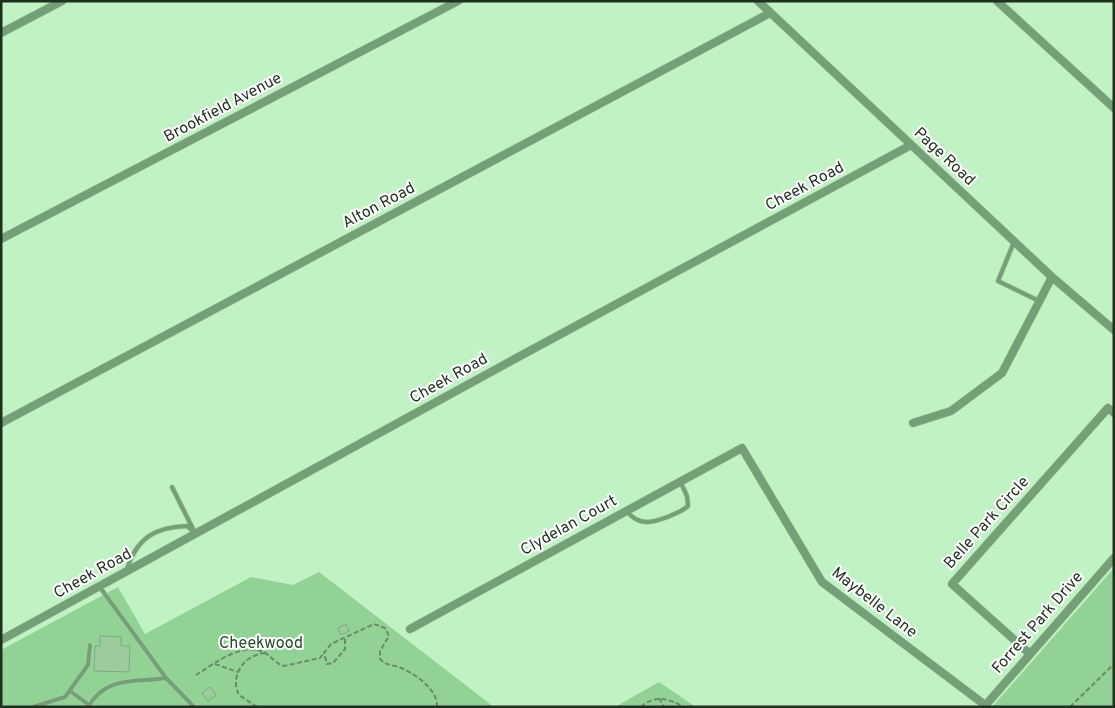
<svg xmlns="http://www.w3.org/2000/svg" width="1115" height="708" viewBox="0 0 1115 708" font-family="Overpass,sans-serif">
<style>
.green{fill:#92d395}
.building{fill:#9ccc9e;stroke:#7dab7f}
.lines{fill:none;stroke-linecap:round;stroke-linejoin:round}
.service-casing{stroke:#a4cfa5;stroke-width:5.5}
.minor-casing{stroke:#a4cfa5;stroke-width:9}
.path{stroke:#698a6b;stroke-width:2;stroke-dasharray:5 2.5;stroke-linecap:butt}
.service{stroke:#75a077;stroke-width:4}
.minor{stroke:#75a077;stroke-width:8}
.labels{text-anchor:middle;dominant-baseline:central;stroke-width:4;stroke-linejoin:round;paint-order:stroke}
.street-label{font-size:16px;fill:#1e311f;stroke:#fff}
.park-label{font-size:16px;fill:#234d26;stroke:#fff}
</style>
<rect width="100%" height="100%" fill="#c1f2c3"/>
<path class="green" d="M1114 568V707H992Z
M319 572 494 707H1V650L118 587 145 634 251 577 293 585Z
M659 682 696 707H615Z"/>
<path class="building" d="M346 624 349 631 341 635 338 628Z
M100 636 121 637V646H130L129 672 94 671 95 646H100Z
M210 687 216 695 208 701 202 693Z"/>
<g class="lines">
<g class="service-casing">
<path id="service" d="M1014 242 998 281 1039 301
M172 487 193 529
M626 510C639 528 654 522 670 516 676 513 683 511 688 506L687 496 680 481
M127 569C137 538 155 527 187 526L196 534
M99 586 166 678 194 707
M70 691 89 705
M33 707 65 697 88 665 90 645
M88 707C107 675 135 683 166 678"/>
</g>
<g class="minor-casing">
<path id="minor" d="M758 1 1052 277 1114 330
M997 1 1114 108
M1 33 62 1
M1 239 458 1
M1 423 770 13
M913 423 951 411 1002 373 1052 277
M410 629 742 448 822 582 985 705
M1 640 522 355 911 145
M1030 654 952 584 1108 408 1114 413
M984 707 1114 558"/>
</g>
<path class="path" d="M345 639V649L333 663 327 664 324 653 331 644 374 624 385 628 389 636 380 651V659C385 665 392 665 399 667 414 673 438 689 437 707
M215 664 238 672
M196 675C214 664 238 644 261 651 270 654 275 664 284 666L320 658 324 653
M659 698 664 707
M257 707 239 695C229 675 245 654 266 653
M399 707H412
M641 707C655 694 669 699 684 707
M1070 707 1114 664"/>
<use href="#service" class="service"/>
<use href="#minor" class="minor"/>
</g>
<g class="labels">
<g class="street-label">
<text transform="translate(223 108) rotate(-28)">Brookfield Avenue</text>
<text transform="translate(944 157) rotate(43)">Page Road</text>
<text transform="translate(805 187) rotate(-28)">Cheek Road</text>
<text transform="translate(379 206) rotate(-28)">Alton Road</text>
<text transform="translate(449 379) rotate(-29)">Cheek Road</text>
<text transform="translate(987 523) rotate(-48)">Belle Park Circle</text>
<text transform="translate(569 526) rotate(-29)">Clydelan Court</text>
<text transform="translate(93 574) rotate(-29)">Cheek Road</text>
<text transform="translate(874 603) rotate(38)">Maybelle Lane</text>
<text transform="translate(1038 623) rotate(-49)">Forrest Park Drive</text>
</g>
<g class="park-label">
<text x="261" y="644">Cheekwood</text>
</g>
</g>
<rect width="1115" height="708" fill="none" stroke="#1e311f" stroke-width="5"/>
</svg>
